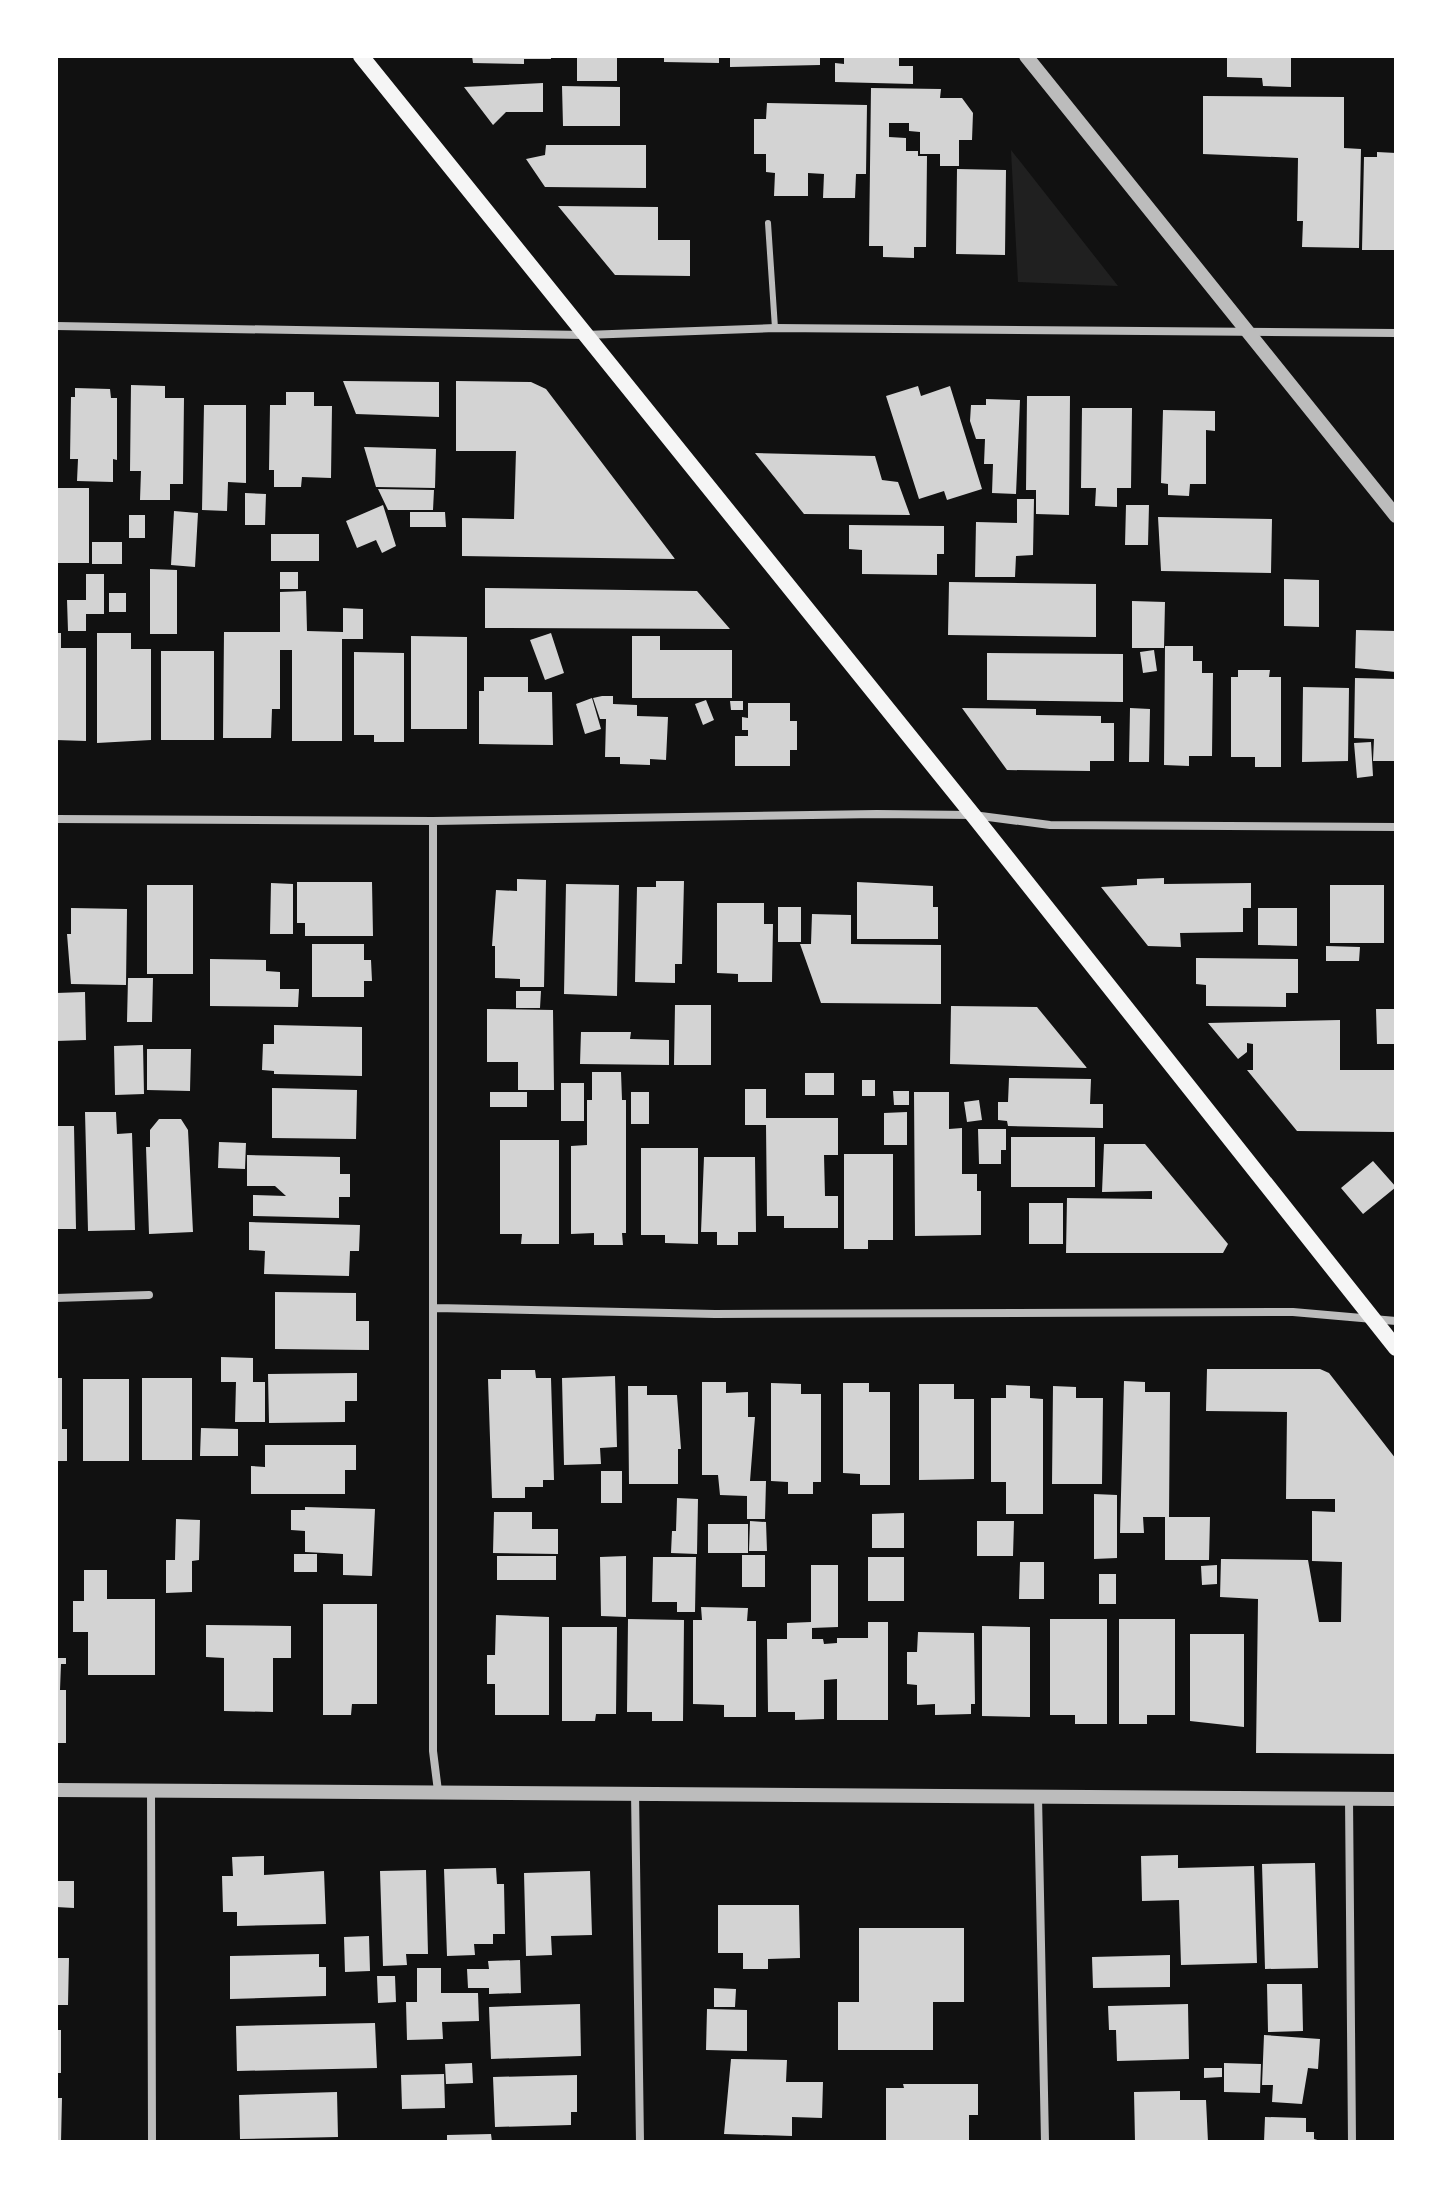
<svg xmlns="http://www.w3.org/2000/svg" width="1452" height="2198" viewBox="0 0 1452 2198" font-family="'PT Sans Narrow',sans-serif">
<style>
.green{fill:#202020}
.building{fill:#d3d3d3}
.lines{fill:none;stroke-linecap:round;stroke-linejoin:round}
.service{stroke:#bcbcbc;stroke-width:6}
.minor{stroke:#bcbcbc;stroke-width:8}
.tertiary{stroke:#bcbcbc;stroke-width:14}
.secondary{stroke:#f5f5f5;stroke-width:16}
</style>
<rect width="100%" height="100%" fill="#111"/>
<path class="green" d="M1011 150 1118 286 1018 282Z"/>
<path class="building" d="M472 56H551V59H524V64L473 63Z
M577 56H617V81H577Z
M664 56H719V63L664 62Z
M730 56H820V65L730 67Z
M844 56H899V66H913V84L835 82V63L844 64Z
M1227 56H1291V87L1263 86 1262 78 1227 77Z
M543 83V112H506L493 125 464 87Z
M562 86 620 87V126H563Z
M871 88 941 89 940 98H962L973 113 972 140H959V166H940V154H920V132L909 131V123H889V137L906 138V151H918V156H927L926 247H914V258L883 257V246H869Z
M1203 96 1344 97V148L1361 149 1359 248 1302 247 1303 221H1297L1298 158 1203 154Z
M767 103 867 105 866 174H856L855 198H823L824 174 808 173V196H774L775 173 766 172V154H754V119H766Z
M546 145H646V188L545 187 526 159 545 155Z
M1377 152 1396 153V250H1362L1364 157H1377Z
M957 169 1006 170 1005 255 956 254Z
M558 206 658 207V240H690V276L615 275Z
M343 381 439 382V417L356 414Z
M456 381 531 382 546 389 675 559 462 556V518L514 519 516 451H456Z
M131 385 165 386V398H184L183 484H170V500H140L141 471H130Z
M918 386 921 396 950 386 982 489 947 500 944 491 919 499 886 396Z
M75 388 110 389 111 398H117V460L113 459V482L77 481 78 459H70L71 397H75Z
M286 392H314V406H332L331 478 302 477 301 487H274V470H269L270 405H286Z
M1027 396H1070L1069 515 1036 514V490H1026Z
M986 399 1020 400 1016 494 992 493 993 464H984L985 439H976L970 421 971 405H986Z
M204 405H246V483L228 482 227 511 202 510Z
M1082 408H1132L1131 488H1117V507L1095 506 1096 488H1081Z
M1163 410 1215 411V431L1206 430V484H1190L1189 496 1168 495V484L1161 483Z
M364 447 436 449 435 488 376 487Z
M755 453 875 456 882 480 898 482 910 515 804 514Z
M57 488H89V563H56Z
M378 489 434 490 433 510H388Z
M245 493 266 494 265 525H245Z
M1017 499H1034L1033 555 1016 556 1015 577H975L976 522 1017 523Z
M383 505 396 546 382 553 376 540 357 548 346 521Z
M1126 505H1149L1148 545H1125Z
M174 511 198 513 195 567 171 565Z
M410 512H445L446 527H410Z
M129 515H145V538H129Z
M1158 517 1272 519 1271 573 1161 571Z
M849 525 944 526V554H937V575L862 574V550L849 549Z
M271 534H319V561H271Z
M92 542H122V564H92Z
M150 569 177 570V634H150Z
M280 572H298V589H280Z
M86 574H104V614H86V631H68L67 600H86Z
M1284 579 1319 580V627L1284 626Z
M949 582 1096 584V637L948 635Z
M485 588 697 591 730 629 485 628Z
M306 591 307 631 343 632V608L363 609V639H342V741H292V650H280V709H272L271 738H223L224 632H280V592Z
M109 593H126V612H109Z
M1132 601 1165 602 1164 648H1132Z
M1356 630 1396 631V672L1355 668Z
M56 633H61V648H86V741L56 740Z
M97 633H131V649H151V740L97 743Z
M551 633 564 673 545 680 530 640Z
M411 636 467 637V729H411Z
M632 636H660V650H732V698H632Z
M1165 646H1193V661H1202V673H1213L1212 756H1189V766L1164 765Z
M1154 650 1157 671 1143 673 1140 652Z
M161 651H214V740H161Z
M354 652 404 653V742H374V735H354Z
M987 653 1123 654V702L987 700Z
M1238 670H1270L1269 677H1281V767H1255V757H1231V677H1238Z
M484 677H528V692H552L553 745 479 744V691H484Z
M1355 678 1396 679V761H1373L1374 739 1354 738Z
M1303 687 1349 688 1348 761 1302 762Z
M602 696H613V704L637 705V716L668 717 666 760 650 759V765L620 764V757H605L606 719H600L593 698Z
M592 698 601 729 585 734 576 704Z
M706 700 714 720 703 725 695 704Z
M730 701H743V710H731Z
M748 703H790V721H797V750H790V766H735V736H748V730H742V717L748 718Z
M962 708 1036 709V715L1101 716V723H1114V761H1090V771L1007 770Z
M1130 708 1150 709 1149 762H1129Z
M1371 742 1373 776 1357 778 1354 743Z
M1164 878V884L1251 883V908H1243V932L1180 933 1181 947 1148 946 1101 887 1137 885V879Z
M517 879 546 880 544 987H520V979L495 978V946H492L496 890 517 891Z
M656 881H684L682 964H675V983L635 982 637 887H656Z
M297 882H372L373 936H305V923H297Z
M857 882 933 886V907H938V939H857Z
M271 883 293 884V934H270Z
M566 884 619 885 617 996 564 994Z
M147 885H193V974H147Z
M1330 885H1384V943H1330Z
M717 903H764V924H773L772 982H738V974L717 973Z
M778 907H801V942H778Z
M71 908 127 909 126 985 71 984 67 934H71Z
M1258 908H1297V946L1258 945Z
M812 914 851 915V944L941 945V1004L821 1003 800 944H811Z
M312 944H364V960H371L372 981H364V997H312Z
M1326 946 1360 947 1359 961H1326Z
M1196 958 1298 959V993H1286V1007L1206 1006V985L1196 984Z
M210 959 266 960V971L280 972V989H299L298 1007 210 1006Z
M128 978H153L152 1022H127Z
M516 991H541L540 1008H516Z
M85 992 86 1040 56 1041V993Z
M675 1005H711V1065H674Z
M951 1006 1037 1007 1087 1068 950 1064Z
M487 1009 553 1010 554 1090H518V1062H487Z
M1376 1009H1396V1044H1377Z
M1340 1020V1070H1396V1132L1297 1131 1247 1070H1253V1044L1247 1043V1052L1238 1059 1208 1023Z
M274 1025 362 1027V1076L274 1074V1071L262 1070 263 1044H274Z
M581 1032H631L630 1039 669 1040V1065L580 1064Z
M143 1045 144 1094 115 1095 114 1046Z
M147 1049H191L190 1091 147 1090Z
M592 1072H621L622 1100H626V1233H622L623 1245H594V1233L571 1234V1146L587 1145V1100H592Z
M805 1073H834V1095H805Z
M1009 1078 1091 1079 1090 1104H1103V1128L1008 1126 1007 1121 998 1120V1102H1008Z
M862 1080H875V1096H862Z
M561 1083H584V1121H561Z
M272 1088 357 1090 356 1139 272 1138Z
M745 1089H766V1118H838V1155H824L825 1196H838V1228H784V1216H767L766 1125H745Z
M893 1091H909V1105H894Z
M490 1092H527V1107H490Z
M631 1092H649V1124H631Z
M914 1092H949V1129L962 1128V1174H977V1191H981V1235L915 1236Z
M979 1100 982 1120 967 1122 964 1102Z
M85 1112H116L117 1134 132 1133 135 1230 88 1231Z
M907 1112V1145H884V1113Z
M159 1119H181L188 1130 193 1232 149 1234 146 1147H150V1130Z
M56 1126H74L76 1229H56Z
M978 1129H1006V1150H1001V1164H979Z
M1011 1137H1095V1187H1011Z
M500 1140H559V1244H521L522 1234H500Z
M219 1142 246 1143 245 1169 218 1168Z
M1104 1144H1145L1228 1244 1223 1253H1066L1067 1198 1152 1199V1191L1102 1192Z
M641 1148H698V1244L665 1243V1235H641Z
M844 1154H893V1240H868V1249H844Z
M247 1155 340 1157V1174H350V1197H339V1218L253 1216V1195L286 1196 275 1186H247Z
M704 1157H755L756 1232H738V1245H717V1232H701Z
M1373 1161 1396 1187 1363 1214 1341 1188Z
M1029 1203H1063V1244H1029Z
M249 1222 360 1225 359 1251H350L349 1276 264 1274 265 1251 249 1250Z
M275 1292 356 1293V1321H369V1350L275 1349Z
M221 1357 253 1358V1382H265V1422H235L236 1382H221Z
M1207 1369H1320L1329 1373 1396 1459V1754L1256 1753 1258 1599 1220 1597 1221 1559 1308 1560 1319 1622H1341L1342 1562 1312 1561V1511L1335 1512V1499H1286L1287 1412 1206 1411Z
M501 1370H535L536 1378H551L554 1480H543V1487H525V1498H492L488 1379H501Z
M357 1373V1401H345V1422L269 1423 268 1374Z
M615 1376 617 1447 600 1448 601 1464 564 1465 562 1378Z
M56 1378H62V1429H67V1461H56Z
M142 1378H192V1460H142Z
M83 1379H129V1461H83Z
M1124 1381 1145 1382V1392H1170L1169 1517H1210L1209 1560H1165V1517H1143L1144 1533H1120Z
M702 1382H726V1393L748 1392V1417H755L750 1481H766L765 1519H747V1496L720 1495 718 1475H702Z
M771 1383 801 1384V1394H821V1482H813V1494H788V1482L771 1481Z
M843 1383H869V1392H890V1485H860V1474L843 1473Z
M919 1384H954V1399H974V1479L919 1480Z
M1006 1385 1030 1386V1398L1043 1399V1514H1006V1482H991V1398H1006Z
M628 1386H647V1395H677L681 1449H678V1484H629Z
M1053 1386 1076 1387V1398H1103L1102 1484H1052Z
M201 1428 238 1429V1456H200Z
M265 1445H356V1470H345V1494H251V1466L265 1467Z
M601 1471H622V1503H601Z
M1094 1494 1117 1495V1558L1094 1559Z
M677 1498 698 1499 697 1554 671 1553 672 1531H676Z
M305 1507 375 1509 372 1576 343 1575V1554L305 1552V1531L291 1530V1510H305Z
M494 1512H532V1529H558V1554L493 1553Z
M904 1513V1548H872V1514Z
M176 1519 200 1520 199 1560 192 1561V1592L166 1593V1560H175Z
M750 1521 766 1522 767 1551H749Z
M977 1521H1014L1013 1556H977Z
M708 1524H748V1553H708Z
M294 1554H317V1572H294Z
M742 1555H765V1587H742Z
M497 1556H556V1580H497Z
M626 1556V1617L601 1616 600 1557Z
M653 1557H696L695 1612H677V1602H652Z
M868 1557H904V1601H868Z
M1020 1562H1044V1599H1019Z
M811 1565H838V1627L812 1628V1639H823L824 1644 837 1643V1638H868V1622H888V1720H837V1679L824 1680V1719L795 1720V1712H768L767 1639H787V1623L811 1622Z
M1217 1565V1584L1202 1585 1201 1566Z
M84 1570H107V1599H155V1675H88V1632H73V1601H84Z
M1099 1574H1116V1604H1099Z
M323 1604H377V1704H352L351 1715H323Z
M701 1607 748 1608 747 1621H756V1717H724V1705L693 1704V1620H702Z
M496 1615 549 1617V1715H495V1684H487V1655H495Z
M628 1619 684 1620 683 1721H652V1712H627Z
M1050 1619H1107V1724H1075V1715H1050Z
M1119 1619H1175V1715H1147V1724H1119Z
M206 1625 291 1626V1658H273V1712L224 1711V1658L206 1657Z
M982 1626 1030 1627V1717L982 1716Z
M562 1627H617L616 1714H596L595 1721H562Z
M918 1632 974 1633 975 1704H971V1714L935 1715V1704L917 1705V1685L907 1684V1652H917Z
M1190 1634H1244V1727L1190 1721Z
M56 1658H66V1664H61L60 1690H66V1743H56Z
M1178 1855V1868L1254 1866 1257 1963 1181 1965 1179 1900 1142 1901 1141 1856Z
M264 1856V1875L324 1871 326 1924 237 1926V1912H223L222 1876H233L232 1857Z
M1315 1863 1318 1968 1265 1969 1262 1864Z
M496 1868 497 1884H504L505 1934H493V1944H474L475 1955 447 1956 444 1869Z
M426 1870 428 1954H406L407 1965 383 1966 380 1871Z
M590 1871 592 1935 551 1936 552 1955 526 1956 524 1873Z
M56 1881H74V1908L56 1907Z
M718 1905H799L800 1958 768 1959V1969H743V1953H718Z
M859 1928H964V2002H933V2050H838V2002H859Z
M369 1936 370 1971 345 1972 344 1937Z
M319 1954V1967H326V1996L230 1999V1956Z
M1170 1955V1987L1093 1988 1092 1957Z
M56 1958H69L68 2005H56Z
M520 1960 521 1993 489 1994V1988H468L467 1969H489L488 1961Z
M417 1968H441V1993H478L479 2021 442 2022 443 2039 407 2040 406 2002H417Z
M377 1976H395L396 2002 378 2003Z
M1267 1984H1302L1303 2031 1268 2032Z
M714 1988 736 1989 735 2007H714Z
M580 2004 581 2056 491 2059 489 2007Z
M1188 2004 1189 2059 1117 2061 1116 2030H1109L1108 2006Z
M707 2009 747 2010V2051L706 2050Z
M375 2023 377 2068 237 2071 236 2026Z
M56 2030H61V2073H56Z
M1264 2035 1320 2039 1318 2069 1308 2068 1302 2104 1272 2102 1273 2085H1262Z
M731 2059 787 2060 786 2082H823L822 2118 792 2117V2136L724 2134Z
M472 2063 473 2083 446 2084 445 2064Z
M1224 2063 1261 2064 1260 2093 1224 2092Z
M1204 2068H1222V2077L1204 2078Z
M444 2074 445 2108 402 2109 401 2075Z
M577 2075V2112H571V2125L495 2127 493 2077Z
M903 2084H978V2115H969V2142H886V2088H904Z
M1180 2091V2100H1206L1208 2142H1135L1134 2092Z
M337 2092 338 2137 240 2139 239 2095Z
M56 2098H62L61 2142H56Z
M1265 2117 1306 2118V2132H1314V2139L1324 2142H1264Z
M491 2134 492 2142H447V2135Z"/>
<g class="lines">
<path class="service" d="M768 223 775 328"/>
<path class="minor" d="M56 326 585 335 775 328 1396 333
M56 819 433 821 877 814 973 815 1050 825 1396 827
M433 821V1751L438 1791
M56 1298 149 1295
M435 1308 715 1314 1293 1312 1396 1321
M151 1789 152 2142
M635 1792 640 2142
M1038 1796 1045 2142
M1349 1798 1352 2142"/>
<path class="tertiary" d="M1026 56 1396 516
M56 1790 1396 1799"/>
<path class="secondary" d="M361 56 973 815 1396 1348"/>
</g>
<rect width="1452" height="2198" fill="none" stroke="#ffffff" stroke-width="116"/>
</svg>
